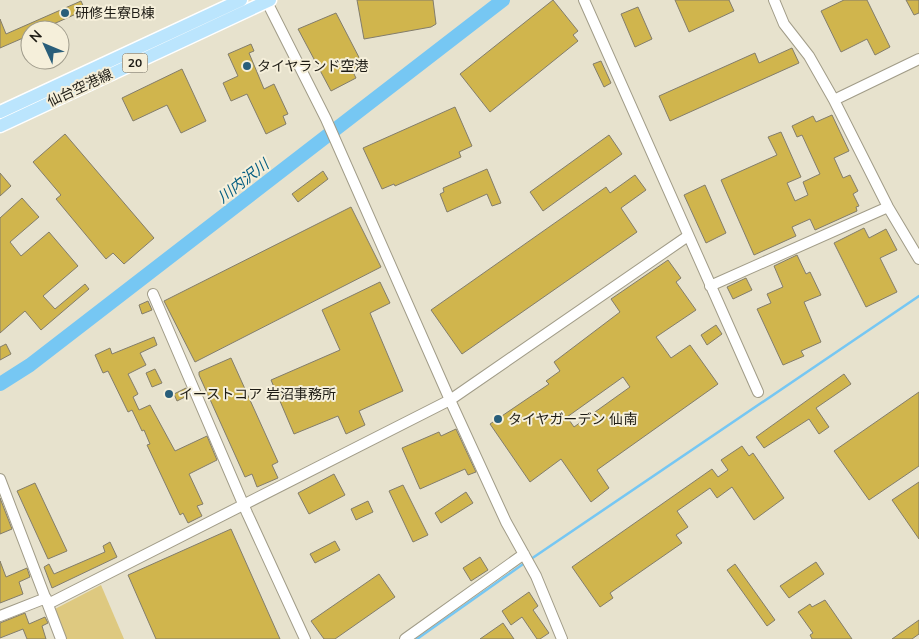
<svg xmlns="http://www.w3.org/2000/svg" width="919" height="639" viewBox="0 0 919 639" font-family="'Nunito Sans','Noto Sans JP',sans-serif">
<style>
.green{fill:#dec980}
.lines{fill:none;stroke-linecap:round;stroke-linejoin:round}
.stream{stroke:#76c7f3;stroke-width:2.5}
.river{stroke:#76c7f3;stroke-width:14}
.building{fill:#d0b54d;stroke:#837d6b;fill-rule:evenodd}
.minor-casing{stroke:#a19c88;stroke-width:12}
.major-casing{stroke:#fff;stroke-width:15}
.minor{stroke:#fff;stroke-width:10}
.major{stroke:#bbe5fd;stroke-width:12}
.poi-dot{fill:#295e7a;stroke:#f5efda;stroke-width:2}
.labels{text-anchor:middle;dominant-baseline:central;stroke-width:4;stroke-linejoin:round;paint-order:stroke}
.shield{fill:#f5efda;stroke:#5e5b50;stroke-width:1}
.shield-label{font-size:12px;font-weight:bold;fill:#1e1c15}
.poi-label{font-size:14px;fill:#1e1c15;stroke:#f5efda;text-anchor:start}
.street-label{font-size:14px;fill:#1e1c15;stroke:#f5efda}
.water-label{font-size:15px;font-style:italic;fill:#035d81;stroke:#f5efda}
</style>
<rect width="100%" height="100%" fill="#e7e2cd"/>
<path class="green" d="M101 585 124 639H63L53 610Z"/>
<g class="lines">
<path class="stream" d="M531 559 919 296
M417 639 526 562"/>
<path class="river" d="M0 384 30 365 503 0"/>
</g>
<path class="building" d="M357 0H433L436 24 431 27 364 39Z
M553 0 578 31 573 35 578 41 490 112 460 74Z
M675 0H729L734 11 689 32Z
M844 0H867L890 47 875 55 867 39 841 52 821 11Z
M906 0H919V13L914 15Z
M81 1 85 10 40 30H30V35L0 48V19L6 34Z
M638 7 652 39 635 47 621 14Z
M336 13 364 67 353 72 356 78 331 91 298 29Z
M251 44 254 51 249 53 264 89 274 84 288 114 283 116 286 124 266 134 247 94 231 101 223 83 238 76 228 54Z
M792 48 799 63 670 121 659 96 755 53 759 63Z
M601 61 611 83 604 87 593 64Z
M182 69 206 121 181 133 167 105 133 121 122 98Z
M455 107 472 146 459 152 461 157 395 186 394 184 382 189 363 148Z
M832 115 849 151 834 158 843 178 850 175 858 191 853 194 859 206 856 207 857 211 815 230 810 219 792 227 796 236 754 255 721 180 777 155 768 137 781 132 801 177 787 183 795 201 808 195 803 182 820 174 802 135 797 137 792 126 813 116 816 122Z
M65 134 154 238 124 264 113 253 106 259 56 199 61 195 33 162Z
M609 135 622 154 543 211 530 192Z
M487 169 501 203 492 206 487 194 447 212 440 194 444 192 443 188Z
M323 171 328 179 298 202 292 194Z
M0 173 11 186 0 196Z
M635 175 646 190 621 208 637 232 462 354 431 310 606 187 610 193Z
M705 185 726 233 706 243 684 195Z
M22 198 39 217 10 242 21 256 49 232 78 266 43 296 55 309 85 284 89 289 41 330 25 311 0 333V218Z
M351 207 381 267 195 362 164 301Z
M864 228 869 238 886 229 897 250 880 258 897 292 866 307 834 243Z
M797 255 806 274 810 272 821 295 804 302 821 342 801 351 804 356 783 365 757 309 771 303 767 294 783 287 774 266Z
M668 260 681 278 676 282 696 310 656 337 671 358 690 345 718 384 597 470 609 488 591 502 561 459 530 482 490 424 549 384 546 381 560 371 554 362 620 312 611 299ZM623 377 630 387 574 427 567 417Z
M746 278 752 290 733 299 727 287Z
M380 282 390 303 370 313 403 391 359 411 365 425 346 434 338 416 294 434 271 380 340 350 322 310Z
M148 301 152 310 142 314 139 305Z
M716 325 722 334 707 345 701 335Z
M154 337 157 345 140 353 146 365 128 374 138 394 133 397 139 410 150 405 175 451 207 436 217 460 189 474 203 504 197 506 202 516 188 523 183 513 180 515 147 445 150 444 144 430 142 431 132 410 128 412 108 371 103 373 95 355 110 348 112 354Z
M6 344 11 354 0 360V347Z
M231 358 278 462 272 465 278 478 257 487 252 474 245 477 199 375V372Z
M155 369 162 383 152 387 146 373Z
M844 374 851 384 816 408 829 427 819 434 809 419 764 448 756 437Z
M186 388 189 395 177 401 174 394Z
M919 392V466L869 500 834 451Z
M456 429 476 472 468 475 465 469 420 489 402 448 439 432 441 436Z
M742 446 749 456 753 453 784 498 754 520 732 487 717 498 710 488 677 511 688 527 676 535 682 543 610 593 613 598 600 607 572 567 712 469 718 477 728 470 721 460Z
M334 474 345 495 309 514 298 493Z
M919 482V539L892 500Z
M35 483 67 551 48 559 17 491Z
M403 485 428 535 413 542 389 491Z
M466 492 473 503 441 523 435 513Z
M0 498 12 529 0 534Z
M368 501 373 512 356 520 351 509Z
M231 529 280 639H156L128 575Z
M335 541 340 550 315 563 310 554Z
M110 542 117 557 52 588 44 567 49 564 54 574 105 552 103 546Z
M480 557 488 570 471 581 463 568Z
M0 561 6 577 27 568 30 577 19 582 23 594 0 603Z
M816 562 824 574 789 598 780 586Z
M735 564 775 620 767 626 727 570Z
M379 574 395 597 335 639H324L311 621Z
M529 592 538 606 533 610 549 633 540 639H537L522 617 511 625 502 611Z
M825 600 852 639H812L810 635 813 633 798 612 810 604 812 607Z
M25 613 29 624 45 617 48 623 42 626 46 639H27L23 629 0 638V623Z
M919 620V634L912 639H892Z
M503 623 514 639H480Z"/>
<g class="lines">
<g class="minor-casing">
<path id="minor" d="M266 0 326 119 450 400 506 522 536 576 562 639
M584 0 758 392
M774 0 784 24 809 56 834 100 888 207 919 259
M834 100 919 59
M710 286 888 207
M153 294 247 513 305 639
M0 479 61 639
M48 604 450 400 688 236
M0 616 46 598
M405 639 524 554"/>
</g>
<g class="major-casing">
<path id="major" d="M0 112 241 0
M0 126 270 0"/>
</g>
<use href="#minor" class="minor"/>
<use href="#major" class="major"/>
</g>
<g class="poi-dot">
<circle cx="65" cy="13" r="5"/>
<circle cx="247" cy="66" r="5"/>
<circle cx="169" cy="394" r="5"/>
<circle cx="498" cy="419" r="5"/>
</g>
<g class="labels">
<rect class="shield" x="122.5" y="53.5" width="25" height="19" rx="4"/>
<g class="shield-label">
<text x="135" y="63">20</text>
</g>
<g class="poi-label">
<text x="75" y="13">研修生寮B棟</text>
<text x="257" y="66">タイヤランド空港</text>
<text x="179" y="394">イーストコア 岩沼事務所</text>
<text x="508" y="419">タイヤガーデン 仙南</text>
</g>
<g class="street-label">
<text transform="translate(80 88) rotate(-25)">仙台空港線</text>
</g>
<g class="water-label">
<text transform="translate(243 181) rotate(-38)">川内沢川</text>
</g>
</g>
<g transform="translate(45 45) rotate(314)"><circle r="24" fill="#f5efda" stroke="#9f9b8b"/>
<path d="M0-4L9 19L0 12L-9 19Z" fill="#295e7a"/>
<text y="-8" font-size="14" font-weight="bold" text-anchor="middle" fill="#1e1c15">N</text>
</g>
</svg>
